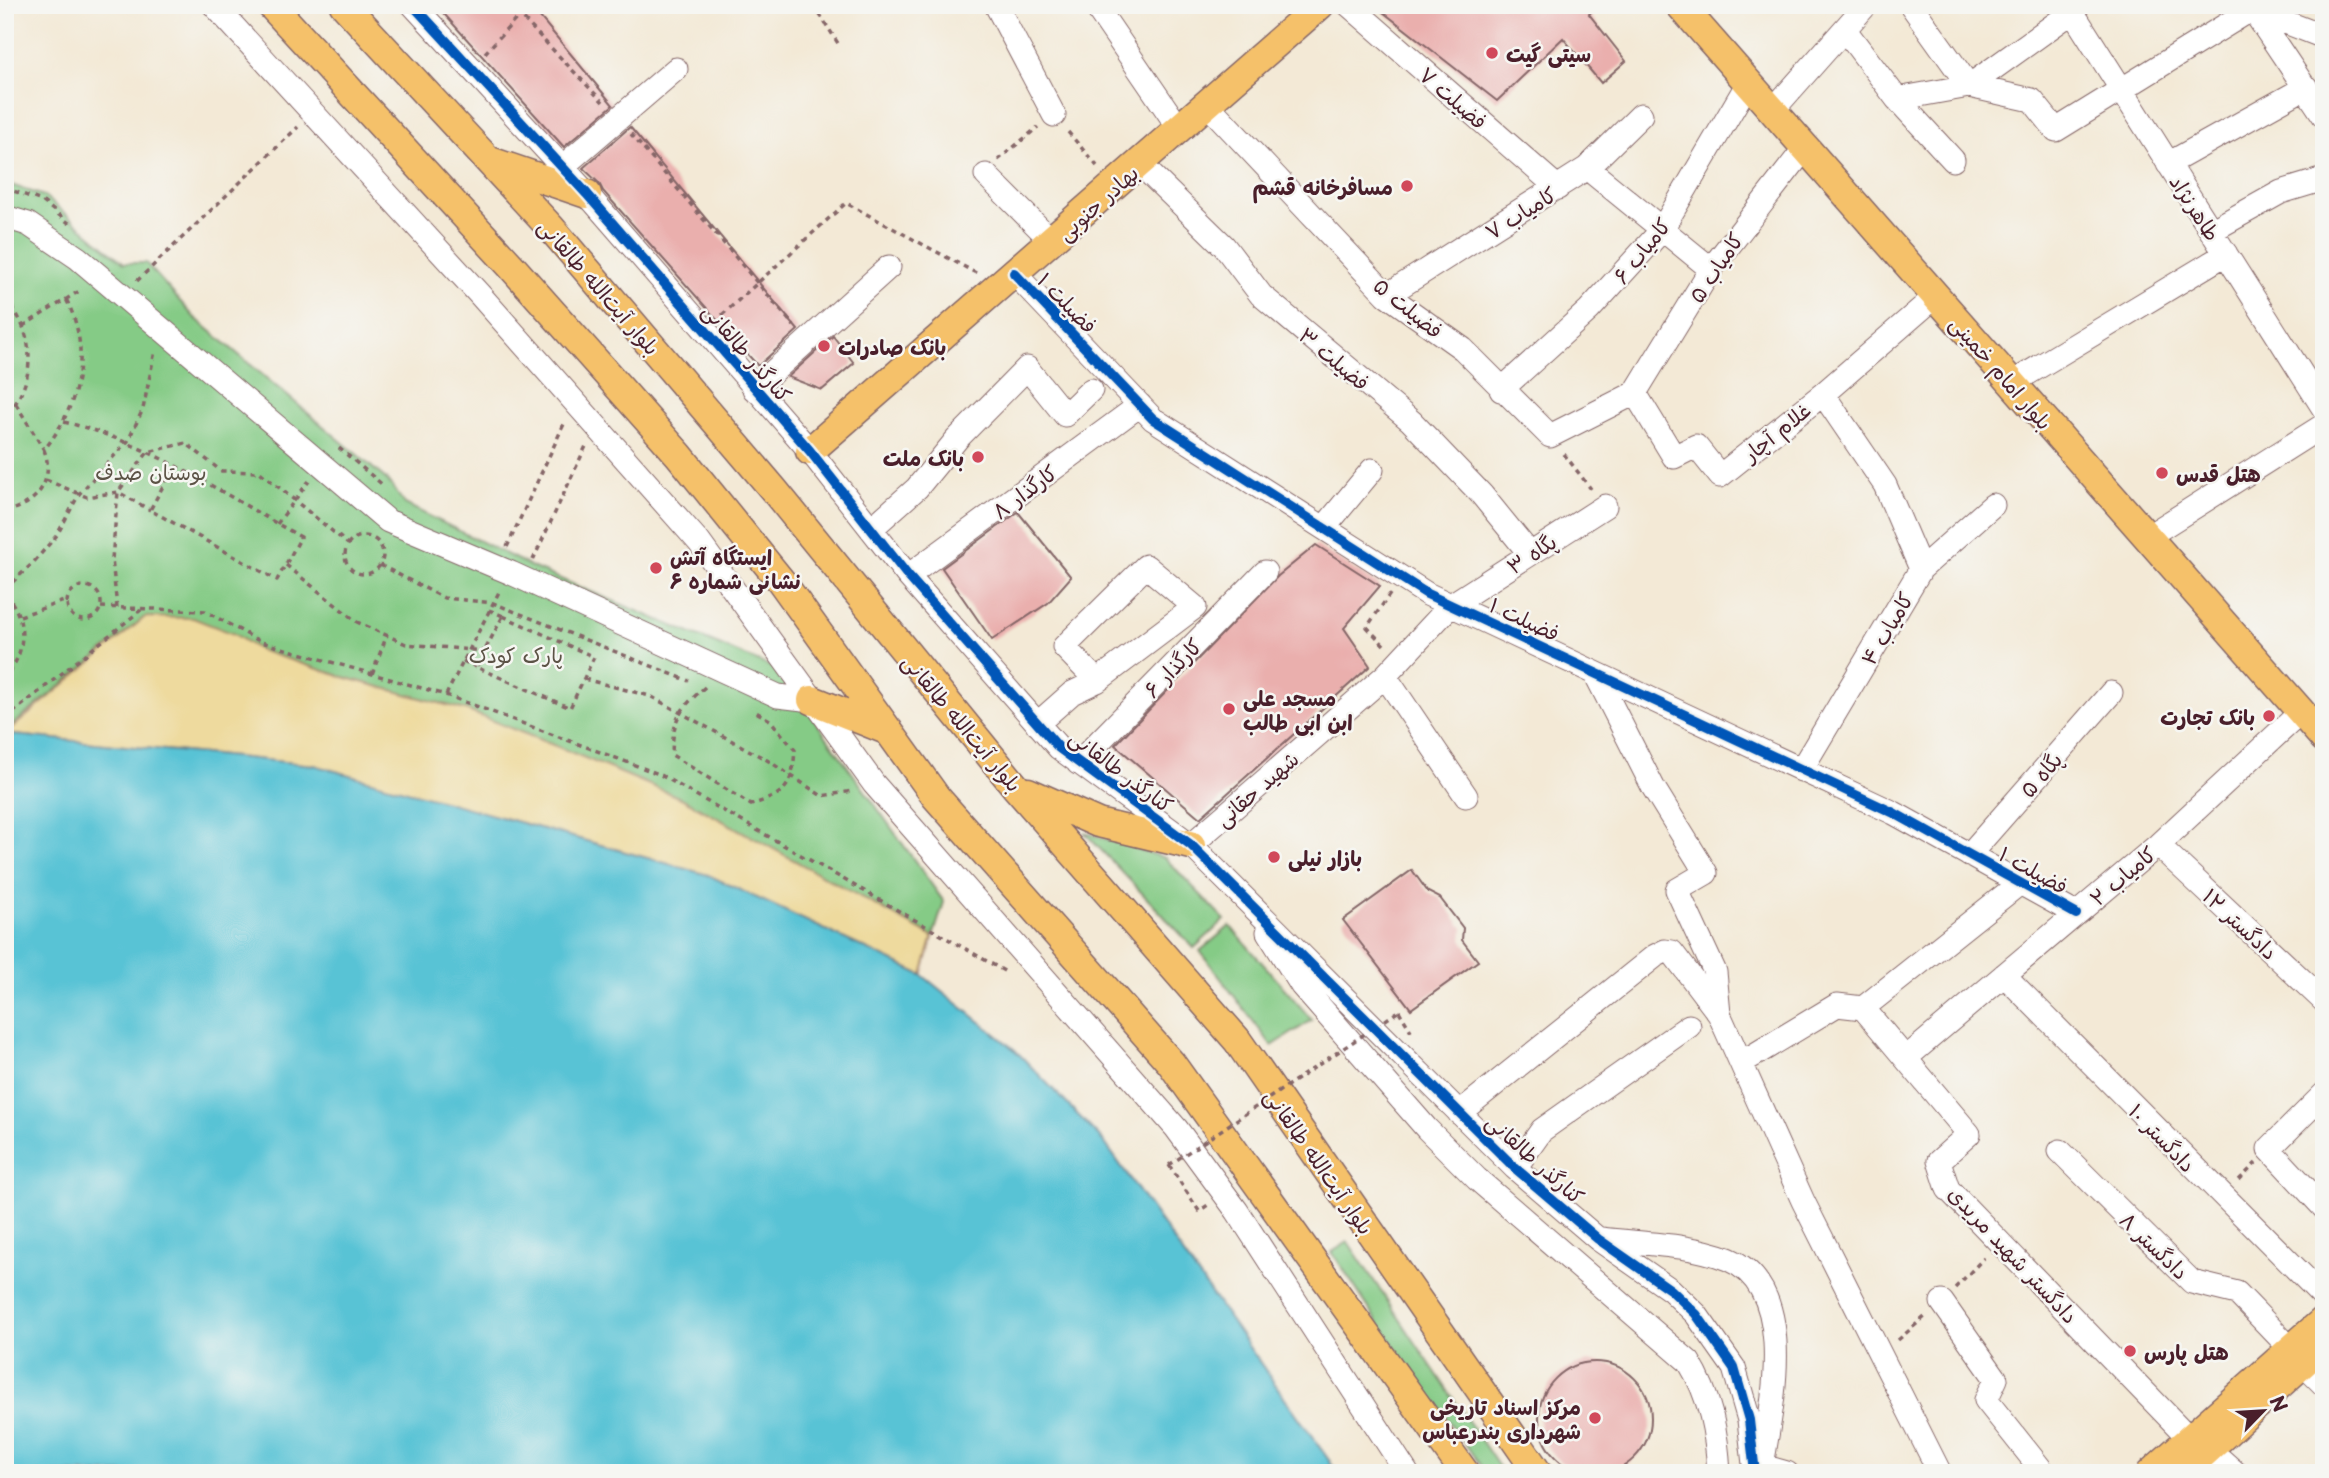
<svg xmlns="http://www.w3.org/2000/svg" width="2329" height="1478" viewBox="0 0 2329 1478" font-family="'Playpen Sans','Playpen Sans Arabic',sans-serif">
<style>
.green{fill:#85cb86;stroke:#687558;stroke-width:2}
.sand{fill:#eeda9e;stroke:#9c7c64;stroke-width:2}
.water{fill:#59c3d5;stroke:#527180;stroke-width:2}
.building{fill:#eaafad}
.lines{fill:none;stroke-linecap:round;stroke-linejoin:round}
.minor-casing{stroke:#856667;stroke-width:25}
.major-casing{stroke:#856667;stroke-width:31}
.path{stroke:#856667;stroke-width:3.5;stroke-dasharray:5 5;stroke-linecap:butt}
.minor{stroke:#fff;stroke-width:23}
.major{stroke:#f5c16b;stroke-width:28}
.path-bridge{stroke:#856667;stroke-width:3.5;stroke-dasharray:5 5;stroke-linecap:butt}
.cycleway-casing{stroke:#f6f6f2;stroke-width:15}
.cycleway{stroke:#0057b8;stroke-width:10}
.poi-dot{fill:#d1495b;stroke:#f6f6f2;stroke-width:2.5}
.labels{text-anchor:middle;dominant-baseline:central;stroke-width:5;stroke-linejoin:round;paint-order:stroke}
.poi-label{font-size:21px;font-weight:bold;fill:#4a1f2b;stroke:#f6f6f2;text-anchor:start}
.street-label{font-size:21px;fill:#4a1f2b;stroke:#f6f6f2}
.park-label{font-size:21px;fill:#5c5346;stroke:#f6f6f2}
</style>
<rect width="100%" height="100%" fill="#f6f6f2"/>
<filter id="ink" filterUnits="userSpaceOnUse"><feTurbulence type="fractalNoise" baseFrequency=".0143" numOctaves="2"/><feDisplacementMap in="SourceGraphic" scale="14" xChannelSelector="R" yChannelSelector="G"/><feConvolveMatrix kernelMatrix="1 2 1 2 8 2 1 2 1" color-interpolation-filters="sRGB"/></filter>
<filter id="wash" filterUnits="userSpaceOnUse"><feTurbulence type="fractalNoise" baseFrequency=".00686" numOctaves="4" result="noise"/><feDisplacementMap in="SourceGraphic" scale="28" xChannelSelector="R" yChannelSelector="G"/><feGaussianBlur stdDeviation="1.57" result="paint"/><feColorMatrix in="noise" values="0 0 0 0 0 0 0 0 0 0 0 0 0 0 0 0 0 1.4 0 .05"/><feComposite in="paint" operator="in"/></filter>
<g filter="url(#wash)">
<rect width="100%" height="100%" fill="#f3e9d6"/>
<path class="green" d="M5 183 44 196 124 263H146L194 317 387 480 405 504 534 568 779 670 944 902 933 937 683 799 568 751 465 710 343 677 259 650 234 634 145 617 5 731Z
M1084 832 1165 858 1225 920 1194 948Z
M1230 926 1312 1020 1272 1046 1200 951Z
M1348 1242 1503 1473H1486L1383 1330 1332 1252Z"/>
<path class="sand" d="M145 617 193 618 234 634 259 650 343 677 465 710 568 751 683 799 933 937 922 975 708 875 314 765 5 734Z"/>
<path class="water" d="M5 734 314 765 708 875 922 975 1015 1050 1104 1142 1338 1473H5Z"/>
<g id="blocks">
<path class="building" d="M436 5H530L613 105 564 147Z
M1374 5H1598L1589 14 1626 61 1601 83 1563 38 1497 101Z
M630 127 798 330 758 366 603 191 599 183 583 168Z
M833 336 854 363 822 390 788 377Z
M1018 512 1071 577 1048 603 992 640 942 568Z
M1316 545 1380 586 1344 628 1370 666 1200 818 1115 745 1278 576Z
M1412 870 1428 892 1440 898 1463 928 1462 940 1478 961 1411 1009 1343 920Z
M1539 1418a56 56 0 1 1 112 0a56 56 0 1 1-112 0Z"/>
</g>
</g>
<g filter="url(#ink)">
<use href="#blocks" fill-opacity="0" stroke="#856667" stroke-width="2"/>
<g class="lines">
<g class="minor-casing">
<path id="minor" d="M214 5 480 295 699 542 874 784 1176 1128 1237 1211 1407 1473
M413 5 587 194 810 451 908 576 1059 748 1191 845 1515 1168 1598 1239 1671 1290 1696 1314 1734 1368 1749 1420 1755 1473
M996 5 1054 115
M1095 5 1179 128
M1349 5 1558 188
M1911 5 1969 86 2072 12
M2068 5 2324 409
M2251 7 2324 116
M1845 30 1897 99 1969 86 2032 100 2056 130 2252 9 2324 37
M1897 99 1953 160
M1207 104 1387 295 1463 349 1550 436 1635 393
M1772 111 1866 5
M1139 163 1224 246 1261 295 1411 421 1482 495 1530 554
M2168 164 2306 87
M562 167 676 69
M1587 168 1711 269
M986 175 1053 242
M5 217 28 224 78 258 388 521 511 573 778 696 812 700
M2211 231 2281 192 2324 179
M1014 273 1153 419 1427 594 1894 813 2076 914
M1387 295 1587 168 1641 115
M2012 383 2226 254
M754 389 889 267
M1501 390 1589 310 1661 231 1748 83
M1635 393 1674 457 1696 446 1720 476 1823 394 1936 296
M1635 393 1711 269 1805 148
M1823 394 1885 485 1921 569
M1324 528 1372 470
M871 529 917 488 957 439 1027 368 1065 415 1091 390
M2147 537 2324 425
M908 576 1140 405
M1595 673 1653 787 1706 873 1677 890 1715 972 1719 1014
M1385 676 1466 796
M1037 724 1072 693 1097 681 1195 607 1146 566 1064 647 1097 681
M1078 763 1265 572
M1801 770 1921 569 1993 505
M1191 845 1385 676 1451 605 1605 506
M2158 845 2324 1001
M1969 855 2111 693
M1268 932 1302 986 1427 1129 1477 1179 1689 1362C1710 1396 1717 1433 1719 1473
M2004 975 2324 1297
M1863 1008 2020 883
M1906 1058 2158 845 2301 712
M1741 1063 1837 1005 1863 1008 1969 1134 1939 1161 1948 1189 2189 1438
M2324 1094 2269 1149 2324 1208
M1459 1113 1655 956 1665 951 1672 952 1719 1014 1803 1201 1940 1473
M2060 1151 2192 1282 2237 1293 2291 1349
M1515 1168 1542 1130 1689 1026
M1601 1239C1642 1244 1690 1244 1728 1259 1800 1289 1771 1409 1762 1466
M1942 1302 1996 1379 1986 1400 2044 1473
M2303 1364 2324 1385
M2209 1449 2236 1473
M1762 1466 1787 1473"/>
</g>
<g class="major-casing">
<path id="major" d="M271 5 511 266 679 455 781 581 936 797 1171 1063 1465 1473
M344 5 551 228 774 490 1015 786 1237 1040 1538 1473
M1680 5 2324 738
M490 161 587 194
M810 451 1320 5
M812 700 889 731
M1028 792 1098 823 1191 845
M2151 1473 2324 1320
M2182 1473 2320 1348"/>
</g>
<path class="path" d="M510 5 603 102
M814 5 839 45
M485 53 529 5
M1068 132 1097 166
M631 134 794 326
M998 160 1038 127
M5 188 42 201 70 224
M137 281 298 127
M5 299C37 332 37 384 5 416
M722 315 846 203 976 273
M23 326 81 290
M16 404 44 450
M64 422C149 442 224 495 301 537L277 580 150 510 174 466
M339 448 384 486
M1564 454 1591 489
M46 480 87 497 118 492 150 510
M5 511C35 507 56 480 44 450 79 406 93 351 66 299
M277 524 309 481
M345 555a19 19 0 1 1 38 0a19 19 0 1 1-38 0Z
M507 547 564 424
M533 560 586 446
M286 565 357 622 406 644 484 651
M380 565 444 598 493 603 689 681
M67 603a17 17 0 1 1 34 0a17 17 0 1 1-34 0Z
M5 589 33 563 57 535 79 494 128 441 143 409 155 351
M5 594C27 617 28 653 5 676
M101 607 205 611 261 642 446 695 659 774 1006 972
M117 608 112 559 118 492 148 452 186 443 221 471 260 472 348 544
M489 610 503 616
M20 616 67 600
M503 616 594 657 570 708 476 667Z
M1384 645 1367 627 1390 594
M463 661 476 667
M372 674 387 635
M584 679 650 696 767 760 822 796 853 791
M705 687C678 711 673 718 672 755L751 805C787 793 792 788 795 750L770 720 756 712
M446 695 500 590
M5 719 141 610
M1399 1011 1411 1031
M1169 1165 1199 1211 1208 1205
M2239 1180 2256 1163
M1955 1288 1984 1258
M1898 1340 1927 1315
M2313 1473 2324 1464"/>
<use href="#minor" class="minor"/>
<use href="#major" class="major"/>
<path class="path-bridge" d="M1169 1165 1399 1011"/>
<g class="cycleway-casing">
<path id="cycleway" d="M413 5 587 194 810 451 908 576 1059 748 1191 845 1515 1168 1598 1239 1671 1290 1696 1314 1734 1368 1749 1420 1755 1473
M1014 273 1153 419 1427 594 1894 813 2076 914"/>
</g>
<use href="#cycleway" class="cycleway"/>
</g>
</g>
<g class="poi-dot">
<circle cx="1492" cy="53" r="7"/>
<circle cx="1407" cy="186" r="7"/>
<circle cx="824" cy="346" r="7"/>
<circle cx="978" cy="457" r="7"/>
<circle cx="2162" cy="473" r="7"/>
<circle cx="656" cy="568" r="7"/>
<circle cx="1229" cy="709" r="7"/>
<circle cx="2269" cy="716" r="7"/>
<circle cx="1274" cy="857" r="7"/>
<circle cx="2130" cy="1351" r="7"/>
<circle cx="1595" cy="1418" r="7"/>
</g>
<g class="labels">
<g class="poi-label">
<text x="1506" y="53">سیتی گیت</text>
<text x="1393" y="186" text-anchor="end">مسافرخانه قشم</text>
<text x="838" y="346">بانک صادرات</text>
<text x="964" y="457" text-anchor="end">بانک ملت</text>
<text x="2176" y="473">هتل قدس</text>
<text x="670" y="556">ایستگاه آتش<tspan x="670" dy="24">نشانی شماره ۶</tspan></text>
<text x="1243" y="697">مسجد علی<tspan x="1243" dy="24">ابن ابی طالب</tspan></text>
<text x="2255" y="716" text-anchor="end">بانک تجارت</text>
<text x="1288" y="857">بازار نیلی</text>
<text x="2144" y="1351">هتل پارس</text>
<text x="1581" y="1406" text-anchor="end">مرکز اسناد تاریخی<tspan x="1581" dy="24">شهرداری بندرعباس</tspan></text>
</g>
<g class="street-label">
<text transform="translate(1454 97) rotate(41)">فضیلت ۷</text>
<text transform="translate(1097 202) rotate(-42)">بهادر جنوبی</text>
<text transform="translate(2196 207) rotate(57)">طاهرنژاد</text>
<text transform="translate(1520 212) rotate(-32)">کامیاب ۷</text>
<text transform="translate(1641 250) rotate(-51)">کامیاب ۶</text>
<text transform="translate(1715 267) rotate(-56)">کامیاب ۵</text>
<text transform="translate(600 286) rotate(49)">بلوار آیت‌الله طالقانی</text>
<text transform="translate(1068 302) rotate(46)">فضیلت ۱</text>
<text transform="translate(1409 307) rotate(39)">فضیلت ۵</text>
<text transform="translate(748 352) rotate(49)">کنارگذر طالقانی</text>
<text transform="translate(1335 358) rotate(40)">فضیلت ۳</text>
<text transform="translate(2002 372) rotate(49)">بلوار امام خمینی</text>
<text transform="translate(1776 431) rotate(-39)">غلام آچار</text>
<text transform="translate(1024 491) rotate(-37)">کارگذار ۸</text>
<text transform="translate(1531 553) rotate(-33)">پگاه ۳</text>
<text transform="translate(1525 618) rotate(25)">فضیلت ۱</text>
<text transform="translate(1886 628) rotate(-59)">کامیاب ۴</text>
<text transform="translate(1172 667) rotate(-46)">کارگذار ۶</text>
<text transform="translate(963 722) rotate(50)">بلوار آیت‌الله طالقانی</text>
<text transform="translate(1122 770) rotate(37)">کنارگذر طالقانی</text>
<text transform="translate(2040 774) rotate(-49)">پگاه ۵</text>
<text transform="translate(1256 788) rotate(-41)">شهید حقانی</text>
<text transform="translate(2034 869) rotate(29)">فضیلت ۱</text>
<text transform="translate(2122 875) rotate(-40)">کامیاب ۲</text>
<text transform="translate(2241 923) rotate(43)">دادگستر ۱۲</text>
<text transform="translate(2163 1137) rotate(46)">دادگستر ۱۰</text>
<text transform="translate(1536 1158) rotate(42)">کنارگذر طالقانی</text>
<text transform="translate(1320 1161) rotate(55)">بلوار آیت‌الله طالقانی</text>
<text transform="translate(2155 1245) rotate(44)">دادگستر ۸</text>
<text transform="translate(2014 1254) rotate(47)">دادگستر شهید مریدی</text>
</g>
<g class="park-label">
<text x="151" y="471">بوستان صدف</text>
<text x="516" y="654">پارک کودک</text>
</g>
</g>
<rect width="2329" height="1478" fill="none" stroke="#f6f6f2" stroke-width="28"/>
<g transform="translate(2263 1411) rotate(65)" stroke="#f6f6f2" stroke-width="5" paint-order="stroke">
<path d="M0-5L12 26L0 18L-12 26Z" fill="#4a1f2b"/>
<text y="-10" font-size="19" font-weight="bold" text-anchor="middle" fill="#4a1f2b">N</text>
</g>
</svg>
